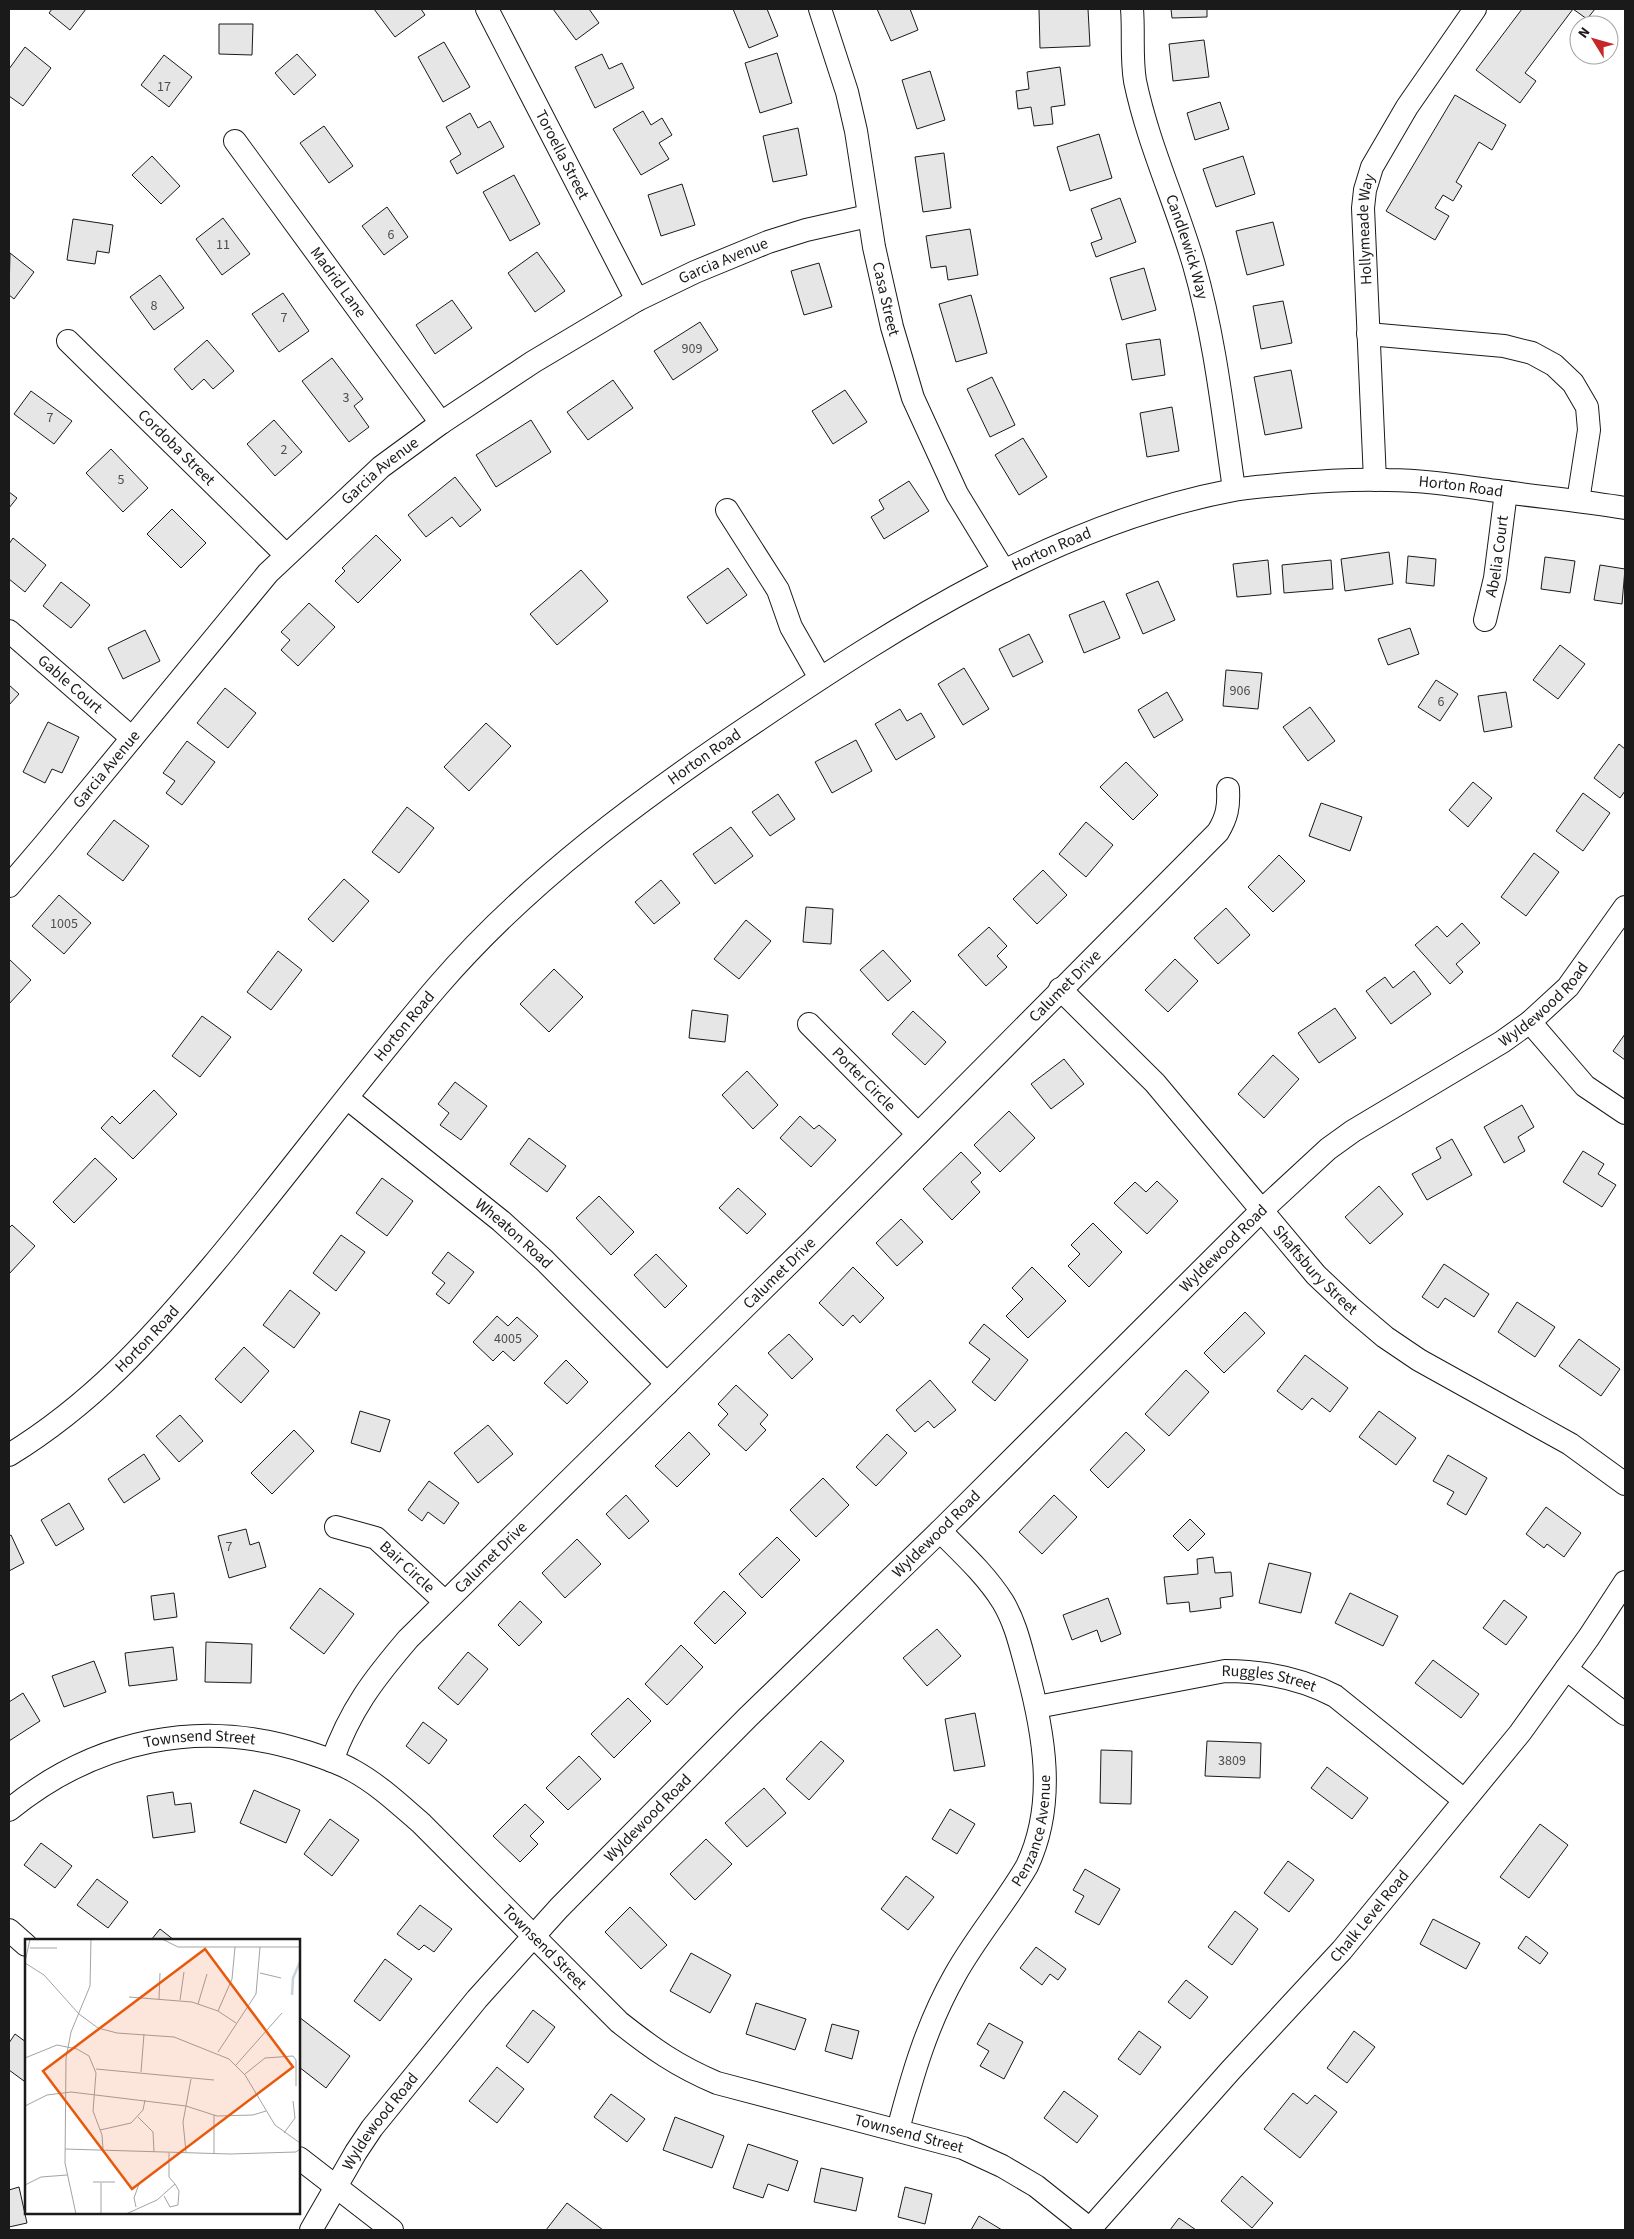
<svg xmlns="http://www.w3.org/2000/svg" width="1634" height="2239" viewBox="0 0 1634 2239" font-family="'Source Sans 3',sans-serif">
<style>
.building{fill:#e6e6e6;stroke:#1a1a1a}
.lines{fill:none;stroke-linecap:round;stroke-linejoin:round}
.minor-casing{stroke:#1a1a1a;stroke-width:24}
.minor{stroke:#fff;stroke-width:22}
.labels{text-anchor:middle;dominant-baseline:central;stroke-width:4;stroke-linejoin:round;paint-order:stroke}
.number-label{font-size:14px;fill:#4d4d4d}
.street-label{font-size:16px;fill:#1a1a1a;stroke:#fff}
.inset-river{fill:none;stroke:#c6d2dc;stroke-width:2.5}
.inset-road{fill:none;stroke:#a3a3a3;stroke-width:1}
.view{fill:#e8590c;fill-opacity:0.15;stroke:#e8590c;stroke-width:2.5}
.inset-edge{fill:none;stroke:#1a1a1a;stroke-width:2.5}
</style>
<rect width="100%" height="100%" fill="#fff"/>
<path class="building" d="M52 9H86L70 30 49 13Z
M374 9H421L425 15 395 37Z
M553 9H589L599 23 576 40Z
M733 9H767L778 36 749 48Z
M877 9H910L918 30 891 41Z
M1039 9H1088L1090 46 1040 48Z
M1171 9H1207V17L1172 18Z
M1522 9H1595L1587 19 1573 9 1525 73 1536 81 1520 103 1476 70Z
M219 24H253L252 55 219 54Z
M1204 40 1209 77 1173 81 1169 44Z
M444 42 470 87 443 102 418 57Z
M25 47 51 68 23 106 9 96V69Z
M777 53 792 103 760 113 745 63Z
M297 54 316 75 294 95 275 73Z
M602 54 609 69 622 63 634 88 595 108 575 67Z
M164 55 192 77 169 107 141 85Z
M1060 67 1065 105 1051 107 1053 124 1034 126 1031 107 1018 109 1016 91 1029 89 1027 72Z
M930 71 945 120 917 129 902 80Z
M1455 95 1506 125 1492 150 1479 142 1456 182 1462 186 1453 201 1443 195 1435 208 1449 216 1435 240 1386 211Z
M1220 102 1229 129 1195 140 1187 113Z
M643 111 651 125 662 118 672 135 659 143 669 159 641 175 613 129Z
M470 113 478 128 490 121 504 147 457 174 450 161 461 154 446 127Z
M324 126 353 166 329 183 300 143Z
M798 128 807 175 773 182 763 136Z
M1099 134 1112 178 1070 191 1057 147Z
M944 153 951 208 923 212 915 157Z
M152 156 180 186 161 204 132 175Z
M1243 156 1255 194 1216 207 1203 169Z
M514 175 540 224 510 241 483 192Z
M682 184 695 225 661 236 648 195Z
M1120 198 1136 242 1096 257 1091 243 1102 239 1091 209Z
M387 207 408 237 384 255 362 226Z
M223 218 250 254 222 275 196 239Z
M73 219 113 225 109 253 97 251 95 264 67 260Z
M1273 222 1284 265 1247 275 1236 231Z
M970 229 978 275 948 280 946 266 931 268 926 236Z
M537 252 565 291 535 312 508 273Z
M10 253 34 272 14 299 9 295Z
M819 263 832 307 804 315 791 271Z
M1144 268 1156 310 1122 320 1110 278Z
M160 275 184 308 154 330 130 297Z
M283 293 309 331 279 352 252 314Z
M971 295 987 353 956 362 939 304Z
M452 300 472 328 435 354 416 325Z
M1283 301 1292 343 1261 349 1253 306Z
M700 322 718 350 673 380 654 351Z
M1160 339 1165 375 1132 380 1126 344Z
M207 340 234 371 213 389 204 379 192 390 174 369Z
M332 358 363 399 354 406 369 427 349 442 302 381Z
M1291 370 1302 428 1265 435 1254 377Z
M992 377 1015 425 990 437 967 389Z
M613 380 633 408 588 440 567 412Z
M845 390 867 422 833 444 812 411Z
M31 391 72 421 54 444 14 414Z
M1172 407 1179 451 1147 457 1140 413Z
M274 420 302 452 275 476 247 444Z
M531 420 551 452 496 487 476 455Z
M1023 438 1047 477 1019 495 995 455Z
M111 449 148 488 123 512 86 473Z
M455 477 481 510 460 527 452 517 426 537 408 515Z
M909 481 929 511 884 539 871 517 884 509 879 500Z
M9 492 17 498 9 508Z
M172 509 206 543 181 568 147 534Z
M376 535 401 560 358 603 335 581 345 571 342 568Z
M13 538 46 565 25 592 9 579V544Z
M1389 552 1393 584 1345 591 1341 559Z
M1408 556 1436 559 1434 586 1406 583Z
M1545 557 1575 561 1570 593 1541 589Z
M1268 560 1271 594 1237 597 1233 564Z
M1331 560 1333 589 1284 593 1282 565Z
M1600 565 1625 569 1622 604 1594 600Z
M728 568 747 595 707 624 687 597Z
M581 570 608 601 557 645 530 614Z
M1158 581 1175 620 1143 634 1126 594Z
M61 582 90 605 71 628 43 606Z
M1104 601 1120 638 1084 653 1069 615Z
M309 603 335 627 298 666 281 650 290 640 281 632Z
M1410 628 1419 654 1388 665 1378 639Z
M145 630 160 661 123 679 108 648Z
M1029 634 1043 662 1013 677 999 649Z
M1560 645 1585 664 1558 699 1533 680Z
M964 668 989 709 963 725 938 684Z
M1226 670 1262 673 1258 709 1223 706Z
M1436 680 1458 694 1440 721 1418 707Z
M9 685 19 694 9 705Z
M225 688 256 713 228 748 197 723Z
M1167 692 1183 720 1154 738 1138 710Z
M1506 692 1512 727 1484 732 1478 696Z
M1310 707 1335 741 1308 761 1283 727Z
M900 709 907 721 921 713 935 737 896 760 875 724Z
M48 722 79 737 62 773 52 769 45 783 23 772Z
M486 723 511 746 469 791 444 767Z
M856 740 872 771 832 793 815 762Z
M187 741 215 762 182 805 166 793 175 781 163 773Z
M1619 744 1625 749V791L1620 798 1594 778Z
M1126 762 1158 795 1133 820 1100 787Z
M1473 782 1492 798 1468 827 1449 810Z
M1583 793 1610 813 1583 851 1556 831Z
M778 794 795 819 770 836 752 812Z
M1321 803 1362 817 1350 851 1309 836Z
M407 807 434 828 399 873 372 852Z
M114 820 149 846 123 881 87 854Z
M1086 822 1113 845 1086 877 1059 854Z
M731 827 753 856 715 884 693 854Z
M1534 853 1559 872 1526 916 1501 897Z
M1279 855 1305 881 1273 912 1248 887Z
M1043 870 1067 895 1037 924 1013 899Z
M344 879 369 901 333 942 308 919Z
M661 880 680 903 654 924 635 902Z
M59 895 91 923 64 954 32 926Z
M806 907 833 909 831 944 803 942Z
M1226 908 1250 935 1218 964 1194 938Z
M746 920 771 941 739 979 714 959Z
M1462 923 1480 943 1456 964 1463 972 1450 984 1415 945 1437 926 1447 937Z
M989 927 1007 946 997 956 1007 967 986 986 958 955Z
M883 950 911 981 888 1001 860 970Z
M278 951 302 970 271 1010 247 992Z
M9 959 31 980 9 1004Z
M1175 959 1198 981 1168 1012 1145 990Z
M554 969 583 997 549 1032 520 1004Z
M1414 971 1431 994 1391 1024 1366 991 1385 977 1393 988Z
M1335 1008 1356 1038 1319 1063 1298 1033Z
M692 1010 728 1015 725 1042 689 1038Z
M913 1011 946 1042 925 1065 892 1034Z
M202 1016 231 1037 200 1077 172 1056Z
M1625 1034V1060L1613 1051Z
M1273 1055 1299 1079 1264 1118 1238 1094Z
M1064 1059 1084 1084 1051 1109 1031 1084Z
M747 1071 778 1105 753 1129 722 1095Z
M455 1082 487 1106 461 1140 440 1125 449 1113 438 1104Z
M154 1090 177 1114 133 1159 101 1128 112 1116 120 1124Z
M1522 1105 1534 1127 1518 1137 1525 1151 1504 1163 1484 1127Z
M1009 1111 1035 1138 1000 1172 974 1145Z
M800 1116 814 1129 819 1125 836 1140 811 1167 780 1138Z
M529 1138 566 1166 547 1192 510 1164Z
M1452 1139 1472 1175 1427 1200 1412 1174 1441 1158 1436 1148Z
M1583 1151 1604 1164 1598 1174 1616 1185 1602 1207 1563 1182Z
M961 1152 981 1173 971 1182 980 1192 952 1220 923 1189Z
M95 1158 117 1179 74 1223 53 1202Z
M382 1178 413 1201 387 1236 356 1213Z
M1157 1181 1178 1201 1147 1234 1114 1203 1135 1182 1146 1192Z
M1379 1186 1403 1214 1370 1244 1345 1217Z
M738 1188 766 1214 747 1234 719 1208Z
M599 1196 634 1232 611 1255 576 1218Z
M901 1219 923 1242 897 1266 876 1243Z
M1093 1223 1122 1252 1089 1287 1068 1266 1080 1254 1071 1245Z
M12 1225 35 1246 9 1274V1228Z
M341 1235 365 1252 336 1291 313 1273Z
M448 1252 474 1272 449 1304 436 1294 445 1283 432 1273Z
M656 1254 687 1286 665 1308 634 1275Z
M1444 1264 1489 1294 1474 1317 1445 1298 1438 1308 1422 1297Z
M853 1267 884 1298 860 1323 853 1315 843 1326 819 1303Z
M1032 1267 1066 1301 1028 1338 1006 1316 1023 1299 1012 1288Z
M290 1290 320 1313 294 1348 263 1325Z
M1517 1302 1555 1327 1535 1357 1498 1332Z
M1245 1312 1265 1333 1224 1373 1204 1353Z
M497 1316 508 1326 517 1317 538 1336 514 1361 503 1351 493 1361 473 1342Z
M984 1324 1028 1360 995 1401 972 1382 990 1359 969 1343Z
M789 1334 813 1359 792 1379 768 1353Z
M1579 1339 1620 1369 1601 1396 1559 1366Z
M244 1347 269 1371 241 1403 215 1379Z
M1305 1355 1348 1388 1330 1412 1312 1398 1302 1410 1277 1391Z
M566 1360 588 1382 567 1404 544 1383Z
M1186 1370 1209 1392 1169 1436 1145 1414Z
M930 1380 956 1410 934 1428 928 1421 915 1432 896 1410Z
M736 1385 768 1415 760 1424 766 1430 746 1451 718 1425 728 1414 718 1404Z
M360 1411 390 1420 380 1452 351 1443Z
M1379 1411 1416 1438 1396 1465 1359 1437Z
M180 1415 203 1441 179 1462 156 1436Z
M488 1425 513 1454 478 1483 454 1453Z
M294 1430 314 1451 272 1494 251 1473Z
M689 1432 710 1454 677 1487 655 1466Z
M1126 1432 1145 1450 1108 1488 1090 1470Z
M887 1434 907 1453 876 1486 856 1467Z
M144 1454 160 1479 124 1503 108 1479Z
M1448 1455 1487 1478 1466 1515 1447 1504 1454 1492 1433 1481Z
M823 1478 849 1505 816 1537 790 1510Z
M429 1481 459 1503 444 1524 428 1512 422 1521 408 1510Z
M626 1495 649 1521 629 1539 606 1514Z
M1054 1495 1077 1517 1042 1554 1019 1532Z
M69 1503 84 1529 56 1546 41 1520Z
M1546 1507 1581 1533 1564 1557 1547 1544 1544 1548 1526 1534Z
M1190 1519 1205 1534 1188 1551 1173 1536Z
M246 1529 250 1545 259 1542 266 1567 229 1578 218 1536Z
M11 1535 24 1563 9 1571V1536Z
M777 1537 800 1560 762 1598 739 1574Z
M577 1539 601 1564 565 1598 542 1573Z
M1213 1557 1215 1573 1231 1572 1233 1596 1220 1598 1221 1608 1190 1612 1189 1602 1167 1604 1164 1577 1198 1574 1197 1559Z
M1269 1563 1311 1573 1301 1613 1259 1603Z
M320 1588 354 1614 324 1654 290 1628Z
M724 1591 746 1613 715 1644 694 1623Z
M174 1593 177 1617 154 1620 151 1596Z
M1350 1593 1398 1616 1383 1646 1335 1623Z
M1108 1598 1121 1634 1101 1642 1097 1630 1072 1640 1063 1615Z
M1504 1600 1527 1617 1506 1645 1483 1628Z
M520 1601 542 1622 519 1646 498 1625Z
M937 1629 961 1656 927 1686 903 1658Z
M206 1642 252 1644 251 1683 205 1682Z
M681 1645 703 1667 667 1705 645 1684Z
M173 1647 177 1680 129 1686 125 1653Z
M468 1652 488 1669 458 1705 438 1688Z
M1433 1660 1479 1694 1461 1718 1415 1683Z
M94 1661 106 1692 64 1707 52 1676Z
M23 1693 40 1721 9 1741V1702Z
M628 1698 651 1721 614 1758 591 1734Z
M975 1713 985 1766 954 1771 945 1719Z
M423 1722 447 1740 429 1764 406 1746Z
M821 1741 844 1761 809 1800 786 1779Z
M1207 1741 1261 1743 1260 1778 1205 1776Z
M1101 1750 1132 1751 1131 1804 1100 1803Z
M579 1756 601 1779 568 1810 546 1788Z
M1327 1767 1368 1798 1352 1819 1311 1788Z
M764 1788 786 1813 747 1847 725 1823Z
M254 1790 300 1810 286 1843 240 1823Z
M173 1792 175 1805 191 1803 195 1832 153 1838 147 1796Z
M525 1804 544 1822 530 1836 538 1844 520 1862 493 1836Z
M950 1809 975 1824 957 1854 932 1839Z
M330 1819 359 1840 332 1876 304 1854Z
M1540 1824 1568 1845 1529 1898 1500 1877Z
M706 1839 732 1864 695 1900 670 1874Z
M41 1843 72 1866 55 1888 24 1865Z
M1288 1861 1314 1880 1289 1912 1264 1893Z
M1085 1869 1120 1889 1099 1925 1075 1912 1084 1896 1073 1890Z
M906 1876 934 1897 908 1930 881 1909Z
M97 1879 128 1902 108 1928 77 1905Z
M420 1905 452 1929 434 1952 424 1945 419 1950 397 1934Z
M630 1907 667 1945 641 1969 605 1932Z
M1235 1911 1258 1929 1232 1965 1208 1947Z
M1433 1919 1480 1943 1466 1969 1420 1944Z
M160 1929 174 1940H151Z
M1526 1936 1548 1953 1540 1964 1518 1948Z
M1036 1947 1066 1969 1058 1980 1050 1974 1042 1985 1020 1968Z
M691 1953 731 1975 710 2013 670 1991Z
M385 1959 412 1979 380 2021 354 2001Z
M1186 1980 1208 1997 1190 2019 1168 2002Z
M756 2003 806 2019 795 2050 746 2034Z
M533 2010 555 2027 528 2063 506 2046Z
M299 2017 350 2056 326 2088 299 2067Z
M989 2023 1023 2042 1004 2079 980 2066 989 2051 977 2044Z
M832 2024 859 2031 852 2059 825 2051Z
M1139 2031 1161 2047 1140 2075 1118 2059Z
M1354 2031 1375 2047 1347 2083 1327 2068Z
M15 2034 26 2042V2078L24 2081 9 2070V2043Z
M497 2067 524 2089 497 2123 469 2101Z
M1064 2091 1098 2116 1077 2143 1044 2118Z
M1293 2093 1307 2104 1315 2095 1337 2112 1300 2158 1264 2129Z
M611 2094 645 2119 627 2142 594 2117Z
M675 2117 724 2136 712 2168 663 2150Z
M748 2144 798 2161 788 2191 768 2184 763 2198 733 2188Z
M821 2168 863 2178 856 2211 814 2202Z
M1242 2176 1273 2203 1252 2228 1221 2201Z
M19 2187 27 2223 9 2227V2190Z
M905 2187 932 2194 925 2224 898 2217Z
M567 2203 603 2230H546Z
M979 2216 1002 2230H971Z
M1179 2218 1196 2230H1170Z"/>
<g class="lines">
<g class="minor-casing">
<g id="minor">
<path id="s1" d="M487 9 637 300"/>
<path id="s2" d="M820 9 847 92 856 131 874 247 892 327 913 398 957 494 1004 571"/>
<path id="s3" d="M1132 9C1134 32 1131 57 1135 81 1148 144 1176 203 1194 265 1215 338 1223 414 1234 489"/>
<path id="s4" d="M235 141 441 423"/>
<path d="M1368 334 1504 346 1532 353 1554 365 1573 383 1587 407 1589 430 1578 501"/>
<path id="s5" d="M68 341 286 555"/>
<path id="s6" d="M1375 480 1363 208 1365 190 1372 167 1407 107 1475 9"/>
<path d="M727 510 778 590 791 627 820 678"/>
<path id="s7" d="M1485 620 1495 578 1506 492"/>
<path id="s8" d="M9 631 132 738"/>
<path id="s9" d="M9 886 44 845 268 573 381 467 441 423 533 362 637 300 695 272 768 242 806 230 868 216"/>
<path id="s10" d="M1060 989 1155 1083 1316 1275 1352 1309 1385 1337 1419 1360 1570 1444 1625 1484"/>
<path d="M1530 1022 1585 1086 1625 1113"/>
<path id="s11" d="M809 1024 918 1134"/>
<path id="s12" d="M347 1098 501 1221 544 1260 667 1384"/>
<path id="s13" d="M9 1455C92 1404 150 1340 212 1266 289 1174 359 1078 437 987 528 881 643 797 758 720 900 624 1058 524 1229 491 1248 487 1269 486 1289 484 1321 481 1355 479 1388 480 1424 480 1461 486 1497 491 1540 497 1583 501 1625 508"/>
<path id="s14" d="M336 1527 376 1538 445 1602"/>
<path d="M1566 1669 1625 1714"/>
<path id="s15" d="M1037 1707 1225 1671C1264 1671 1300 1678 1335 1696L1464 1800"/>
<path id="s16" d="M332 1761C350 1710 373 1680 408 1639L813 1240 1218 832C1227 817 1229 807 1228 789"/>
<path id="s17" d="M9 1810C95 1740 200 1717 307 1752 322 1757 338 1762 352 1770 378 1784 399 1804 421 1823L619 2022C653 2049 677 2066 717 2083L963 2148 1002 2166 1036 2186 1090 2229"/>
<path d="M9 1930 26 1945"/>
<path id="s18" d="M898 2130C912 2076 927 2024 955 1975 976 1937 1005 1904 1027 1866 1057 1803 1044 1732 1026 1666 1020 1644 1015 1622 1003 1602 986 1575 963 1554 940 1531"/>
<path d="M299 2158 392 2230"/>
<path id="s19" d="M311 2230 356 2152 372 2128 477 1999 559 1908 748 1717 940 1531 1261 1211 1328 1149 1353 1131 1502 1042 1530 1022 1568 987 1625 907"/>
<path id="s20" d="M1089 2230 1230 2071 1342 1950 1520 1733 1589 1637 1625 1582"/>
</g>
</g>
<use href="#minor" class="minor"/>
</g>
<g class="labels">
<g class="number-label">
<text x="164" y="87">17</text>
<text x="391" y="235">6</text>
<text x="223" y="245">11</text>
<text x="154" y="306">8</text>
<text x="284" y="318">7</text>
<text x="692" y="349">909</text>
<text x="346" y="398">3</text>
<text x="50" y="418">7</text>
<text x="284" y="450">2</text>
<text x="121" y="480">5</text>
<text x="1240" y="691">906</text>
<text x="1441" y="702">6</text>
<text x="64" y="924">1005</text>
<text x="508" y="1339">4005</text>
<text x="229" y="1547">7</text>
<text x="1232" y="1761">3809</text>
</g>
<g class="street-label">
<text stroke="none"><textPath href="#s1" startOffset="164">Toroella Street</textPath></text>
<text stroke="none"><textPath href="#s6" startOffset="251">Hollymeade Way</textPath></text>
<text stroke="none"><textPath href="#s3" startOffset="246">Candlewick Way</textPath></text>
<text stroke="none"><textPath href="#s9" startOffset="962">Garcia Avenue</textPath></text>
<text stroke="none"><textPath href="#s4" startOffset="175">Madrid Lane</textPath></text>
<text stroke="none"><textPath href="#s2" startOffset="298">Casa Street</textPath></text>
<text stroke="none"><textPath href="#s5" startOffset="152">Cordoba Street</textPath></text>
<text stroke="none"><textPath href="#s9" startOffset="558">Garcia Avenue</textPath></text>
<text stroke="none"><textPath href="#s13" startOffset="1816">Horton Road</textPath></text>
<text stroke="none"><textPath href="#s13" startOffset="1396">Horton Road</textPath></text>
<text stroke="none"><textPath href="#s7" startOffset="65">Abelia Court</textPath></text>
<text stroke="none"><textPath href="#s8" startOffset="81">Gable Court</textPath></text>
<text stroke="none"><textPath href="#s13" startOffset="991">Horton Road</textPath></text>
<text stroke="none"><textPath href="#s9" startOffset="152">Garcia Avenue</textPath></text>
<text stroke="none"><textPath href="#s16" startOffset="1071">Calumet Drive</textPath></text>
<text stroke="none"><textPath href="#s19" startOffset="1749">Wyldewood Road</textPath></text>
<text stroke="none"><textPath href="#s13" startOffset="586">Horton Road</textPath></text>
<text stroke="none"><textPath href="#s11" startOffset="78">Porter Circle</textPath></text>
<text stroke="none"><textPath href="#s12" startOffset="215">Wheaton Road</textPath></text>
<text stroke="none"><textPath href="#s19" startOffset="1344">Wyldewood Road</textPath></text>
<text stroke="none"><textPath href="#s10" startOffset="380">Shaftsbury Street</textPath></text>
<text stroke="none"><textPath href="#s16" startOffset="666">Calumet Drive</textPath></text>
<text stroke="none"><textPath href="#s13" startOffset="181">Horton Road</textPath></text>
<text stroke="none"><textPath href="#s19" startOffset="939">Wyldewood Road</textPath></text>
<text stroke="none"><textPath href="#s16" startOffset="261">Calumet Drive</textPath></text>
<text stroke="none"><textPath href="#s14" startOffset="84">Bair Circle</textPath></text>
<text stroke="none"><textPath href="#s15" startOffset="236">Ruggles Street</textPath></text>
<text stroke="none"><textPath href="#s17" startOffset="208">Townsend Street</textPath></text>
<text stroke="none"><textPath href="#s19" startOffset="534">Wyldewood Road</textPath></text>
<text stroke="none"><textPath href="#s18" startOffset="332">Penzance Avenue</textPath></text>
<text stroke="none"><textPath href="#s20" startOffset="421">Chalk Level Road</textPath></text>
<text stroke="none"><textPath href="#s17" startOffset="628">Townsend Street</textPath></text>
<text stroke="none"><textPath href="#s19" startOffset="129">Wyldewood Road</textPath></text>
<text stroke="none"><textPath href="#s17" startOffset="1048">Townsend Street</textPath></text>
</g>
</g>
<g transform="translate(25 1939)">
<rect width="275" height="275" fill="#fff"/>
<path class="inset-river" d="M267 56 268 39 275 23"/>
<path class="inset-road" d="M137 0 153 8H275M5 9H32M0 23 5 0M0 24 19 36 54 75 73 89 92 94 149 98 204 120 220 136 250 186 275 204M235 34 256 39M104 58 167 63 193 72 211 84M134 60 135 34M155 61 159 33M173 65 182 35M193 72 207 40 210 8M193 113 231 55 235 8M0 119 32 106 52 110 64 117 71 134 68 172 77 196 78 210M211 126 257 74M71 130 189 141M116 133 119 95M220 135 240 119 268 117 271 121V147M0 167 22 156 46 153 161 167 192 177 228 176 241 172M189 176V214M113 178 128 193 129 213M75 191 106 184 118 171 120 161M259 194 270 179 268 162M40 210 205 215 271 213 275 210M161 213 158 183 166 140M68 243H90M0 246 16 238 42 236M139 257 145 268 153 266 154 252 150 245M111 268 109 259 114 245M51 275 40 224 41 119 46 93 65 47 66 0M76 275V244M101 275 132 261 150 245 144 238V214"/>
<path class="view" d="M180 10 268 128 107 250 18 132Z"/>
<rect width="275" height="275" class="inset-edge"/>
</g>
<rect width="1634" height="2239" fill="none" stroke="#1a1a1a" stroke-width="20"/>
<g transform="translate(1594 40) rotate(307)"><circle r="24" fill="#ffffff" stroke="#a3a3a3"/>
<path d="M0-4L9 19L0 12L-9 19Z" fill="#c62828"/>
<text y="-8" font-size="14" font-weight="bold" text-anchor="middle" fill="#1a1a1a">N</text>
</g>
</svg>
